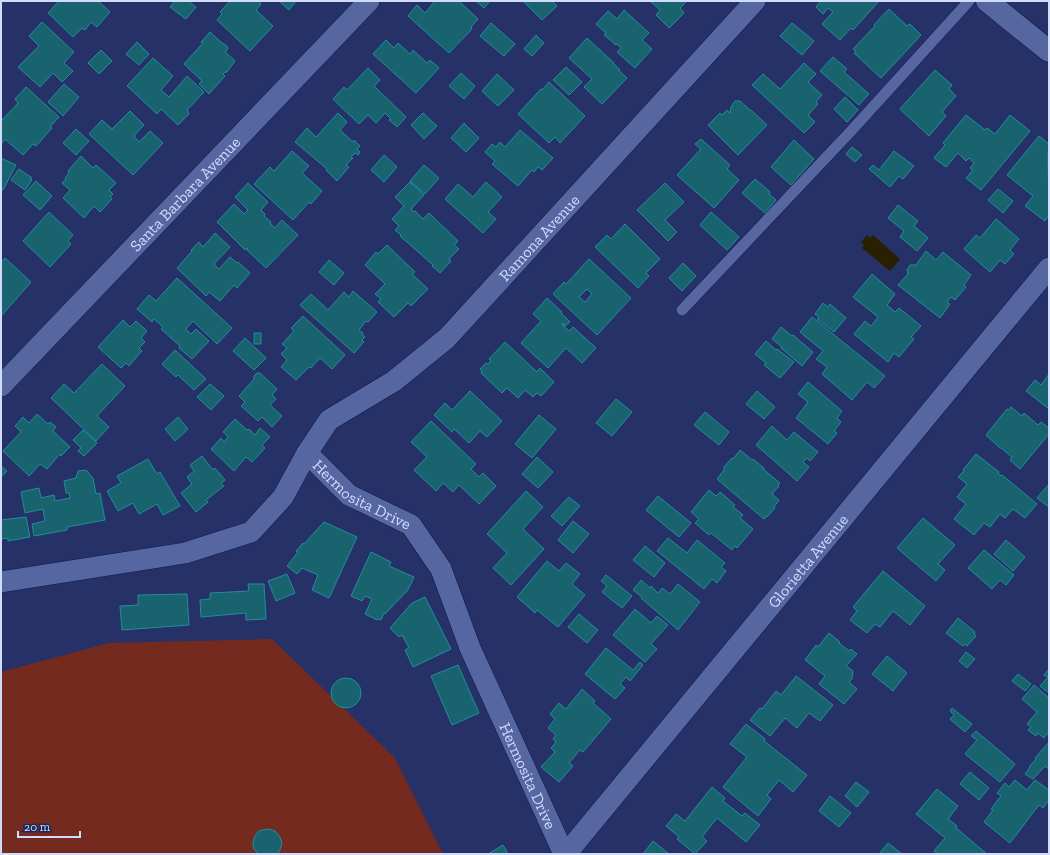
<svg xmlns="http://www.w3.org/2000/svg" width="1050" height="855" viewBox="0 0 1050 855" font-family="'Zilla Slab',serif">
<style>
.green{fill:#752a1f}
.water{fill:#291f01}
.building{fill:#19636f;stroke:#228d9e;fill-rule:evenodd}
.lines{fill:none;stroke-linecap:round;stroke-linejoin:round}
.service-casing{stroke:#10174a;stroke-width:12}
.minor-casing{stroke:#10174a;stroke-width:22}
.secondary-casing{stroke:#10174a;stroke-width:23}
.service{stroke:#5666a1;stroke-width:11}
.minor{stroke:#5666a1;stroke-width:21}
.secondary{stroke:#5666a1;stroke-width:22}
.labels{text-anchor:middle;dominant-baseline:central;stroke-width:3.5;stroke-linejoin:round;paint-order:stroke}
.street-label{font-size:16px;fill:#d1dcfd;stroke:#1c275c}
</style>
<rect width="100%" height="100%" fill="#263267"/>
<path class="green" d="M272 639 395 758 443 854H1V672L109 643Z"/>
<path class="water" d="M867 235 870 238 873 235 900 259 890 271 862 248 864 245 861 242Z"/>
<path class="building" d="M59 1H98L110 12 97 27 91 22 85 30 82 28 73 37 48 13Z
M175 1H188L196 7 186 19 170 7Z
M230 1H258L261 4 256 10 273 26 250 51 217 20 222 14 220 12Z
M279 1H296L289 10Z
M435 1H459L478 19 471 27 472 29 449 53 408 16 417 5 425 13Z
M476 1H490L484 8Z
M523 1H552L557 6 542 20Z
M650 1H687L680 8 684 13 669 28 656 15 660 10Z
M821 1H879L853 30 851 28 840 40 822 24 833 12 828 8 823 14 816 7Z
M889 9 907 26 910 24 921 35 881 78 854 53 856 51 853 49 875 26 874 25Z
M624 10 649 33 642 40 652 49 635 68 617 52 621 48 617 44 616 45 604 35 606 33 596 24 608 11 617 19Z
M42 22 74 52 64 63 73 71 62 82 53 73 40 87 18 67 39 46 29 36Z
M491 23 515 44 504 56 480 36Z
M792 23 814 41 802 55 780 36Z
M210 32 222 43 224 44 227 46 228 49 225 52 235 61 227 72H225L223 74 225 76 209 94 199 84 202 81 184 64 203 43 201 42Z
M536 35 544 43 532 56 524 49Z
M587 38 614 63H613L620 70 619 71 627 78 602 104 584 87 592 79 569 58Z
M386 40 394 48 398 43 410 54 413 50 427 63 430 60 439 68 416 93 373 54Z
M137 42 149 54 139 65 126 54Z
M101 50 112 61 99 74 88 63Z
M833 57 847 69 844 72 869 94 859 105 820 71Z
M153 58 173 76 161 90 169 97 187 76 204 92 187 110 189 113 188 115 178 125 161 109 157 114 127 86Z
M804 63 816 74 808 82 822 95 816 102 818 104 808 115 815 122 804 133 752 85 763 74 780 89Z
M566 67 582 82 569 95 553 80Z
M368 68 380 80 374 86 406 117 397 127 389 120 391 119 385 113 376 123 368 115 359 124 333 99 344 87 347 90Z
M935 70 952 85 949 89 956 96 942 112 946 116 929 136 900 109Z
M461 73 475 86 464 99 449 86Z
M497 74 514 90 498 106 482 91Z
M549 82 585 116 560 143 555 137 549 143 518 114 541 89 542 90Z
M64 84 79 97 63 116 48 102Z
M26 87 59 117 50 127 52 128 36 146 33 144 23 155 5 139 1 144V119L2 120 18 103 15 99Z
M845 97 858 110 847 122 834 109Z
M735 101H740L750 110H751L767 125 738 155 708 125 720 113 722 115 727 110 730 113 731 107Z
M130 111 144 125 134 136 139 142 150 131 163 143 133 175 89 134 102 120 112 129Z
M338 113 347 122 340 130 353 142 354 140 360 146 357 149 360 152 358 155 355 153 351 157 353 158 346 165 349 167 337 181 326 170 327 169 295 142 307 128 316 137Z
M423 113 437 126 424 139 411 125Z
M966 115 985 130 987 128 995 134 1010 115 1030 131 981 190 966 178 973 170 970 168 974 163 969 158 966 161 958 153 946 167 934 158 945 145 943 143Z
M464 123 479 138 466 152 451 138Z
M76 129 89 141 76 155 63 143Z
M520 130 553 158 542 170 538 167 534 172 532 170 518 186 492 164 495 161 485 152 492 144 496 147 500 142 505 147Z
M1039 136 1049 144 1048 156 1049 215 1045 221 1025 206 1033 196 1007 175Z
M701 139 730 165 727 169 739 180 714 208 677 175 701 149 695 144Z
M794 140 814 159 791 185 771 167Z
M852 147 862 155 855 162 846 154Z
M292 151 309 166 302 173 322 191 311 204 309 202 293 220 254 184 270 167 274 171Z
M894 151 914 166 903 179 899 176 890 187 869 169 873 165 879 170Z
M384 155 397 167 384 182 371 170Z
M81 156 93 168 96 165 116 183 109 190 113 194 110 197 112 199 100 212 94 206 84 218 63 198 70 190 62 183 66 179 65 178 69 173 68 171Z
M1 158 16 165 3 190 1 189Z
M424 165 439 178 425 194 410 181Z
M19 169 32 178 30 179 32 180 25 190 11 180Z
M755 179 770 192 769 194 776 200 765 213 742 193Z
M36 181 52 196 40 210 23 195Z
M410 182 424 195 411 209 414 212 415 211 423 219 429 213 458 241 454 245 459 249 449 259 451 261 440 273 432 266 433 265 400 236 401 235 395 230 399 226 392 219 404 206 395 197Z
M486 182 502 197 488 212 496 219 483 233 445 199 458 184 473 197Z
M248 183 268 202 261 210 265 214 264 216 271 222 270 223 275 228 282 220 298 235 266 268 247 250 248 249 247 248 245 250 217 222 234 204 244 214 248 210 235 197Z
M665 183 684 202 665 220 677 232 668 241 637 210Z
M998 189 1013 201 1003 213 988 200Z
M898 205 918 221 914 226 928 238 917 251 900 237 904 231 888 218Z
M49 212 73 235 68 241 71 244 50 267 23 241Z
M711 212 739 237 727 250 700 225Z
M996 219 1019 239 1010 250 1014 254 1005 264 1000 260 990 272 964 249 976 235 980 238Z
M625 224 660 259 646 273 649 276 638 288 595 247 607 235 611 239Z
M215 233 230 247 214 264 219 269 230 257 237 263 238 262 250 273 237 288 234 285 220 301 209 292 206 296 177 268 192 251 191 250 199 242 203 247Z
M387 245 415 272 412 274 428 289 411 306 408 303 394 317 378 302 381 299 375 294 385 284 365 265 376 252 378 254Z
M926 251 936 260 943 252 971 275 964 285 966 287 955 300 951 297 947 302 950 304 940 318 898 285 908 274 907 270 910 265H916Z
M5 258 31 282 2 315 1 314V262Z
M589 259 631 298 597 335 553 294 564 282 566 284ZM587 289 592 294 585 302 579 297Z
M329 260 344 273 334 285 319 272Z
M683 263 696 276 682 291 669 278Z
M872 274 895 294 887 305 895 312 899 308 921 326 911 337 914 339 899 357 894 353 888 362 854 334 865 321 871 326 878 317 853 297Z
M177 278 232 328 217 344 193 321 186 329 191 334 196 329 209 341 192 359 179 348 180 346 161 329 163 327 154 319 152 322 137 309 149 295 156 301Z
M353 291 377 312 368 322 366 321 359 330 363 333 362 334 365 337 362 340 364 342 354 353 300 305 311 294 328 310 344 292 349 297Z
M547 298 562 312 561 313 570 322 565 326 563 323 562 324 569 331 573 327 596 348 582 363 566 348 548 368 521 343 541 321 533 314Z
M823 303 828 307 830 304 846 318 834 332 817 319 819 317 815 314Z
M303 316 345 355 332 369 320 358 311 368 309 367 296 380 281 367 287 360 281 354 287 348 282 344 294 331 291 328Z
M812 317 885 376 874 388 867 382 852 400 822 374 827 367 816 359 823 351 800 332Z
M123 320 130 327 136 321 147 331 141 338 145 342 139 348 142 351 129 366 126 363 121 368 98 347Z
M781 327 792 336 793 335 813 352 802 366 781 348 782 347 772 339Z
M254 333H261V344H254Z
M245 338 266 358 254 370 233 351Z
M766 341 776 350 777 349 794 362 780 378 764 365 766 363 755 354Z
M505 342 537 372 540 368 554 382 541 396 537 393 533 397 525 390 518 398 507 388 502 393 481 373 482 371 480 369 486 363 488 364 491 361 489 359Z
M175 350 206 379 194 390 178 375 176 377 162 364Z
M102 364 125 386 97 416 109 427 96 441 51 398 64 384 74 393Z
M257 373H260L277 389 272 395 276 399 270 405 282 416 272 427 262 417 258 421 241 406 245 402 239 396 254 379V376Z
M1049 374V409L1026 391 1035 380 1041 385Z
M808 382 842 411 837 418 841 422 834 431 837 433 828 444 796 418 808 402 798 394Z
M210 384 224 396 211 410 197 397Z
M470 391 502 421 487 437 480 431 469 443 454 429 452 432 434 415 445 403 452 410Z
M757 391 775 407 764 419 746 404Z
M616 399 632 412 612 436 596 423Z
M1011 407 1022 416 1024 413 1038 425 1041 422 1049 428V434L1020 469 1010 460 1012 457 1001 448H1000L986 435 1007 409 1009 410Z
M705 412 729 432 719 445 694 425Z
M37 414 48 424 50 422 56 427 53 431 70 447 61 456 60 454 47 469 40 464 29 476 3 451 21 432 15 426 23 417 29 423Z
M539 415 556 429 532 458 515 444Z
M178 417 188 429 175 441 165 429Z
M235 419 247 430 249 429 255 435 260 428 270 437 262 445 265 448 252 462 246 457 234 471 211 449 221 438 224 442 228 437 223 432Z
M431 421 476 464 471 469 479 477 483 473 496 486 479 504 459 485 453 492 443 483 436 491 414 470 427 457 411 442Z
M772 426 787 440 794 432 818 452 810 461 807 458 803 462 809 467 797 481 756 445Z
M83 430 97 443 84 456 78 451 81 448 73 440Z
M740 450 752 460 753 459 764 468 763 469 780 483 778 485 779 486 772 494 779 500 774 507 775 508 767 517 766 516 764 519 717 479 724 470V467L731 459 734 458Z
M976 454 999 472 998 473 1001 476 1002 475 1037 504 1025 518 1013 509 1005 518 1000 514 990 527 984 523 974 535 954 519 966 504 957 497 967 484 958 477 964 471 963 470Z
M202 456 213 470 215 468 225 480 221 483 224 486 206 500 208 502 196 512 181 493 192 484 187 477 194 471 190 465Z
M537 457 553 472 538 488 522 474Z
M148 459 157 474 160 472 180 506 163 515 157 504 139 514 133 503 118 511 107 491 121 483 117 476Z
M1 466 7 471 1 477Z
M86 470 93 478 96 494 100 493 105 520 67 527V530L34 536 32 524 45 521 43 509 25 513 21 492 39 488 41 498 54 495 55 501 70 498 69 493H66L64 481 76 478 78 471Z
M1049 484V507L1037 498Z
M709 490 716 496 720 492 735 505 733 507 743 515 740 518 753 529 737 548 735 546 732 550 711 533 709 535 695 523 699 519 691 512Z
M526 491 543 507 523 529 544 549 511 585 493 568 507 553 487 534Z
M658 496 691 523 679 537 646 510Z
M569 497 580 506 562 526 551 516Z
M26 517 30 537 8 541V538L1 539V520Z
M923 518 955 545 938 564 945 570 936 581 897 548Z
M573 521 589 534 573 553 558 540Z
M324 522 357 537 329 598 312 590 318 575 302 568 297 574 287 566 298 552 296 551 303 543 304 544Z
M668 538 687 553 697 540 725 563 721 567 726 571 717 583 712 579 704 589 657 551Z
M1006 540 1025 557 1013 571 994 554Z
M645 546 665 563 654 577 633 560Z
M984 550 1014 575 1006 585 1000 580 992 589 968 568Z
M371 552 391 562 389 566 414 577 408 590 385 614 384 613 381 620 378 619 377 620 365 614 372 599 365 596 362 601 351 596Z
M547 561 559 571 566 563 580 574 572 584 585 595 558 627 537 610 535 613 517 597Z
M883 571 925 606 910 625 893 611 880 627 875 624 867 633 850 620 857 611 853 607Z
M287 574 295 593 276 601 268 581Z
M606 575 632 596 622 608 602 592 607 586 601 581Z
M641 580 650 588 651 586 658 593 662 588 670 594 678 584 700 602 678 630 641 598 642 597 633 590Z
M248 584H264L266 619 246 620V613L201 617 200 600 210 599V593L249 591Z
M187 594 189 625 122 630 120 606 138 605V595Z
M425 597 451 649 413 667 405 650 409 648 402 635 399 637 390 628 412 603Z
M635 609 651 623 657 616 668 625 651 644 657 649 645 662 613 635Z
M579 614 598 630 587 643 568 627Z
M958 618 975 632 974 634 976 636 967 646 965 644 963 646 946 633Z
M829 633 840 642 839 643 849 651 851 649 857 654 846 666 853 671 852 679 849 682 857 689 844 704 819 684 825 676 805 660 816 645 818 647Z
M606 648 633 670 640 662 643 665 630 681 626 677 620 684 625 688 615 699 585 674Z
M966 652 975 659 967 668 959 661Z
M887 656 907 673 893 691 872 674Z
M458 665 479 713 452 725 431 676Z
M1049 669V693L1040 686 1048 677 1044 675Z
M1018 674 1031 684 1025 691 1012 681Z
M796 676 833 705 820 721 809 713 797 728 785 718 770 736 750 720 760 708 762 709 776 691 781 695Z
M331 693a15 15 0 1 1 30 0a15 15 0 1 1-30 0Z
M1034 685 1049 698V732L1044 738 1038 733 1036 736 1028 730 1031 727 1027 724 1037 712 1022 699Z
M582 689 595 701 593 703 611 719 583 752 580 750 569 763 573 766 559 782 541 767 555 752 551 748 556 742 553 739 556 735 548 728 555 719 550 714 559 703 566 709Z
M952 708 972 724 965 732 950 719 954 715 950 711Z
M746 724 765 739 764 741 807 775 793 792 779 780 767 795 771 799 758 816 723 787 747 757 730 744Z
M976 731 1015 764 1000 782 965 754 977 740 971 736Z
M1049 742V769L1045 766 1033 779 1025 774 1030 767H1029L1036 759 1035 758Z
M970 772 989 788 979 800 960 784Z
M1015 780 1027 790 1035 780 1049 790V800L1043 808 1039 805 1010 843 984 822 993 810 991 809 1001 796 997 793 1005 783 1009 787Z
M856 782 869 792 857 807 845 796Z
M712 787 725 798 723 801 742 816 745 813 760 825 746 842 717 818 702 837 707 841 695 854 677 839 679 837 666 826 676 814 685 821Z
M937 789 958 806 948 819 957 826 956 828 987 854H938L934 851 945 838 916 814Z
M830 796 851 813 839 827 819 811Z
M269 829 275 831 280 837 282 843 280 850 277 854H258L254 849 253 845V842L255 836 259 831 263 830Z
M653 841 669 854H643Z
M888 843 902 854H879Z
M503 845 508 854H488Z"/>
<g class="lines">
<g class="service-casing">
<path id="service" d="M682 310 852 130 969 1"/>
</g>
<g class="minor-casing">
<g id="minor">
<path id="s1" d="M1 386 369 1"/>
<path id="s2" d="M307 453 349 495 411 525 441 569 470 648 564 854"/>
<path id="s3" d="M1 582 185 553 251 532 283 497 307 453 329 420 394 381 447 338 755 1"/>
<path id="s4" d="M566 854 1049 268"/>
</g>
</g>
<g class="secondary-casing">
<path id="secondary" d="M987 1 1049 51"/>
</g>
<use href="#service" class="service"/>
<use href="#minor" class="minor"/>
<use href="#secondary" class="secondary"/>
</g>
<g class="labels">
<g class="street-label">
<text stroke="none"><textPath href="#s1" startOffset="266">Santa Barbara Avenue</textPath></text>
<text stroke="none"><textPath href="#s3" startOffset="673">Ramona Avenue</textPath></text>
<text stroke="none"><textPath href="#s2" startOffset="70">Hermosita Drive</textPath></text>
<text stroke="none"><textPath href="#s4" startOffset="380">Glorietta Avenue</textPath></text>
<text stroke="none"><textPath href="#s2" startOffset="406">Hermosita Drive</textPath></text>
</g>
</g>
<rect width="1050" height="855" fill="none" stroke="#d1dcfd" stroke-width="4"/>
<path d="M18 831v6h62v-6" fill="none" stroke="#d1dcfd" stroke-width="2"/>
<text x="24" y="831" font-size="12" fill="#d1dcfd" stroke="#1c275c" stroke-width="3" paint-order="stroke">20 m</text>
</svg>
